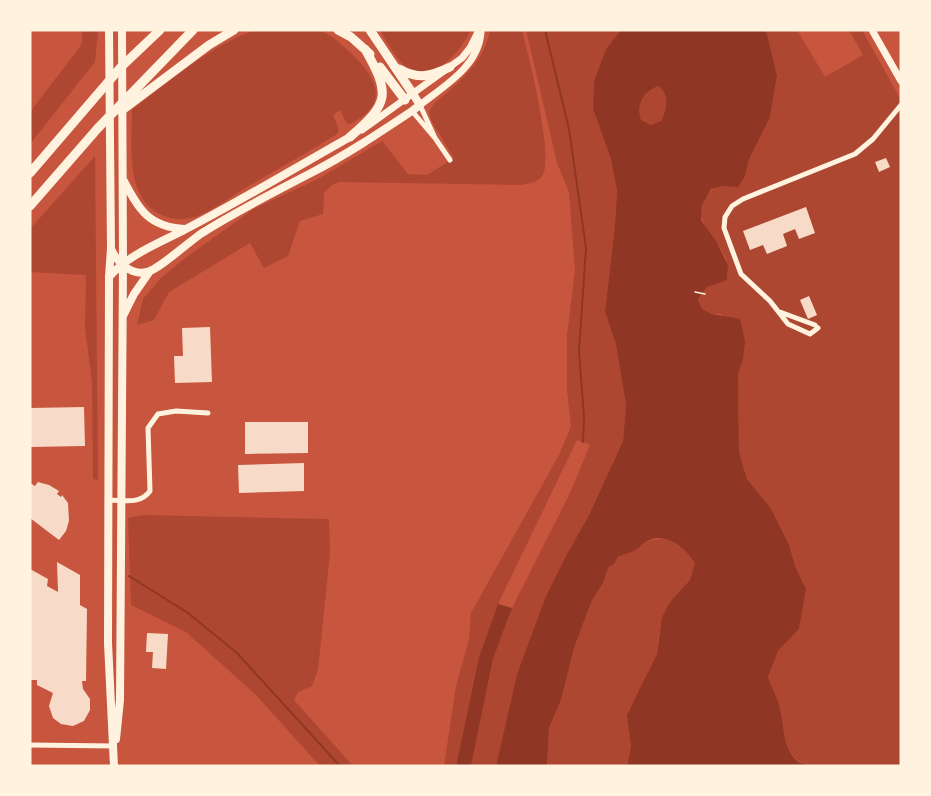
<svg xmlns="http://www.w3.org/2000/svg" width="931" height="796" viewBox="0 0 931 796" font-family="Cabin,sans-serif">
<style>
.green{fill:#ae4732}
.water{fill:#8f3625;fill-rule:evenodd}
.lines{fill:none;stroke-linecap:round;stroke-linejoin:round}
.stream{stroke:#8f3625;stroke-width:2}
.building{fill:#f7dbc8}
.path{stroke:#fff3e0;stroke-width:1.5}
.minor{stroke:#fff3e0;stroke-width:5}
.tertiary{stroke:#fff3e0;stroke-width:7}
.secondary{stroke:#fff3e0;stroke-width:8}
.motorway{stroke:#fff3e0;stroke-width:9}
</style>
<rect width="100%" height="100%" fill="#c8553d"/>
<path class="green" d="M82 30H98L95 62 30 144V112L79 48 82 42Z
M257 30C273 30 301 27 317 30 330 33 341 44 351 53 377 78 391 104 350 124H347L340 110 333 115 339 130 337 134C308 153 277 169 247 187 232 196 216 208 200 215 189 220 175 220 164 216 124 200 132 146 132 110 163 86 219 39 257 30Z
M380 30H471C459 54 429 90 401 62 393 53 386 41 380 30Z
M490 30H522C528 53 555 158 542 176 537 183 529 183 521 185L339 182 332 185 324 193 323 214 300 221 288 256 264 268 250 243 169 292 154 320 137 325 143 299 161 278 184 259 255 208 316 180 382 141 408 174 427 175 454 158 432 122 429 113C432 103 440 99 448 92 468 74 485 57 490 30Z
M526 30H621L606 49 594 81 593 109 611 159 617 191 615 225 605 312 616 345 626 405 623 441 589 515 567 554 546 596 517 674 496 766H471L493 659 512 608 570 493 590 445 577 440 498 604 479 657 456 766H444L456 686 469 639 471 613 559 455 571 426 567 391V336L575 270 569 192 557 163Z
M764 30H797L825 77 863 55 849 30H862L901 100V766L804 765 789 753 782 729 780 709 768 677 778 651 799 629 806 589 795 566 789 543 770 507 747 479 739 452 738 375 743 360 721 314H712L702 309 698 299 707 287 727 280C727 276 728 270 728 266 723 239 683 220 711 191 716 185 737 179 745 176L749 159 770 117 777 76 767 34Z
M658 86C670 93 667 110 661 121L651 125 641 120C636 104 643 92 658 86Z
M95 156 98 480 93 479 92 383 85 328 86 275 30 272V229Z
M144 515 329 519 330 553 318 670 312 686 298 692 294 700 353 766H320L256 695 186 632 131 605 128 518Z
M665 538C678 544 687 551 695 563L690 580 670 602 659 634 657 654 648 672 629 731 631 747 627 766H547L549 728 561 700 574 648 592 600 603 583 608 568 614 564 618 557 638 549 647 541Z"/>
<path class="water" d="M621 30H764L767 34 777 76 770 117 749 159 745 176 738 187 722 186 711 189 702 205 701 220 716 241 728 265 727 280 707 287 698 299 702 309 712 314 740 319 745 341 743 360 738 375 739 452 747 479 770 507 789 544 795 566 806 589 799 629 778 651 768 677C772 688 778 699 780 709 785 731 782 760 809 766H627L631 747 627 715 657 654 662 617 670 602 690 580 695 563C685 548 666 531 647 541 643 543 640 548 636 550 630 553 624 554 618 557L614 564 608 568 603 583 592 600 574 648 561 700 549 728 547 766H496L517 674 546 596 567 554 589 515 623 441 626 405 616 345 605 312 615 225 617 191 611 159 593 109 594 81 606 49ZM658 86C670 93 667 110 661 121L651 125 641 120C636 104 643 92 658 86Z
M498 604 512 608 493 659 471 766H456L479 657Z"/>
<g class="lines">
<path class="stream" d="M545 30 569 129 586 248 579 351 584 417 583 442
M129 576 188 613 237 653 340 766"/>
</g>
<path class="building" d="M886 158 890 167 879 172 875 162Z
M806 207 815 233 799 239 795 229 783 234 787 246 767 254 763 245 750 250 743 231Z
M809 296 817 315 808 319 800 300Z
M210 327 212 382 175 383 174 356H183L182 328Z
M84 407 85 446 30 447V408Z
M245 422H308V453L245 454Z
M304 463V491L239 493 238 465Z
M38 482 49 485 59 491 57 494 61 497 62 495 68 503 69 521 66 531 59 540 30 518V483L35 486Z
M57 562 80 575V605L87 609 86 681H82L83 689 90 699V710L84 721 73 726 61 724 53 718 49 706 53 693 37 685V680H30V569L48 579 47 586 58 592Z
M147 633 168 634 166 669 152 668 153 652H146Z"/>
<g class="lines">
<path class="path" d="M695 292 705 294"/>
<path class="minor" d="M420 105 435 138 450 160
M412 111 434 137
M780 312 815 325
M818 328 810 334 788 324 770 301 741 274 724 228 725 217 732 206 743 199 855 154 873 139 901 105
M108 500C124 500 140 505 150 491L148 428 158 414 176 411 208 413
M30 745 114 746"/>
<path class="tertiary" d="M872 30 901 81
M420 105C444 86 479 66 481 32
M362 130 462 58 470 48 479 30"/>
<path class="secondary" d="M109 30 111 248 109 277 108 643 114 766
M124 181C139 210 149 227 185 229
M111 249C117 262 131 276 147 272 158 270 190 241 202 233 237 211 274 192 311 173 346 155 379 133 412 111L420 105 413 94
M109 277C129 254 160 243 186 229 242 200 295 168 350 137
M123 316 134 294 150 271
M116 739 120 700 123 265 122 30"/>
<path class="motorway" d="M338 30 351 37 370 54
M370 30 413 94
M380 67 405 100
M399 69C418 80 431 76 450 67
M121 111 209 45 234 30
M350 137C389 103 391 95 365 49
M30 173 121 67 160 30
M30 206 98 128 193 30"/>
</g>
<rect width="931" height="796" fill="none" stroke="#fff3e0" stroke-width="63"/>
</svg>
